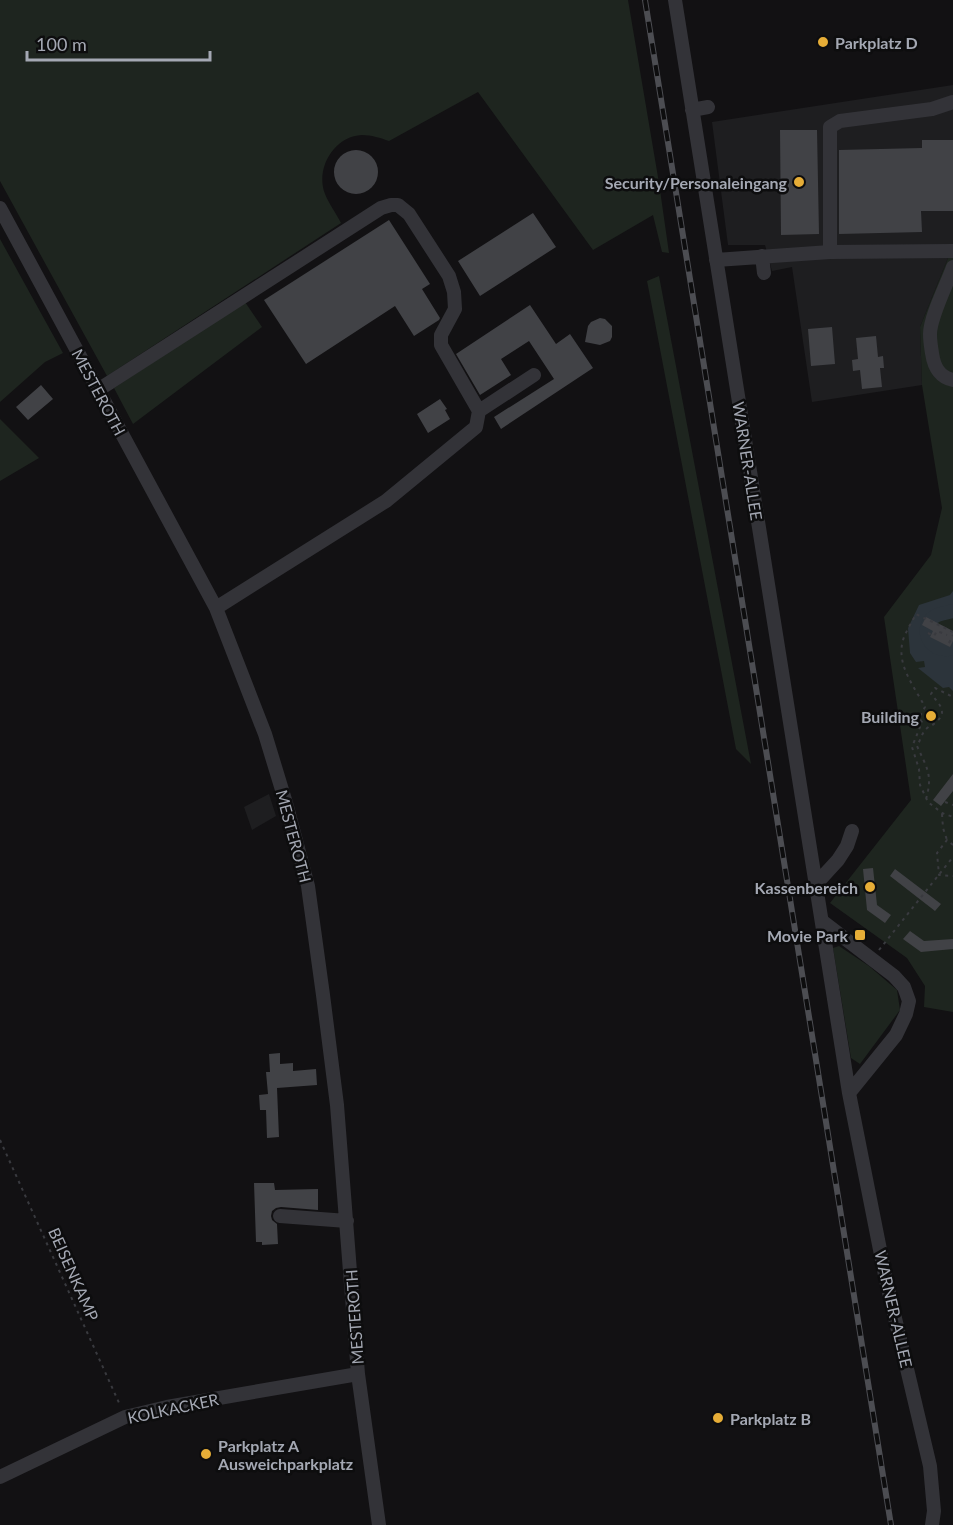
<svg xmlns="http://www.w3.org/2000/svg" width="953" height="1525" viewBox="0 0 953 1525" font-family="Lato,sans-serif">
<style>
.built{fill:#1e1e20}
.green{fill:#1e251f}
.water{fill:#2c343b}
.lines{fill:none;stroke-linecap:round;stroke-linejoin:round}
.canal{stroke:#2c343b;stroke-width:14}
.building{fill:#414246}
.path{stroke:#393a3f;stroke-width:2;stroke-dasharray:3 4.5;stroke-linecap:butt}
.minor{stroke:#333338;stroke-width:14}
.rail-casing{stroke:#4c4d52;stroke-width:6}
.rail{stroke:#0d0d0e;stroke-width:4;stroke-dasharray:11;stroke-linecap:butt}
.poi-dot{fill:#e6ad37;stroke:#0d0d0e;stroke-width:2}
.labels{text-anchor:middle;dominant-baseline:central;stroke-width:5;stroke-linejoin:round;paint-order:stroke}
.poi-label{font-size:16px;font-weight:bold;fill:#a4a8b3;stroke:#0d0d0e;text-anchor:end}
.street-label{font-size:16px;fill:#a4a8b3;stroke:#0d0d0e}
</style>
<rect width="100%" height="100%" fill="#121113"/>
<path class="built" d="M953 85V246L920 327 922 385 812 402 792 267 772 271 765 245H728L712 122Z
M269 794 276 816 252 830 244 807Z"/>
<path class="green" d="M0 0H628L659 183 669 253 662 252 653 215 593 250 478 92 389 141C381 138 371 135 362 135 334 136 315 169 325 194 329 204 336 213 341 223L107 376 0 181Z
M0 239 63 353 45 362 0 402Z
M953 246V1012L924 1007 925 986 907 958 830 903 911 800 884 617 931 555 942 508 922 385 920 327Z
M659 276 751 764 736 749 649 291 647 281Z
M245 302 262 327 133 424 114 388Z
M0 419 39 458 0 481Z
M839 946 869 966 897 990 900 1010 860 1064 851 1058 833 948Z"/>
<path class="water" d="M953 591V608C947 609 941 608 935 611 909 625 924 663 953 653V691L949 687 943 688 918 668 925 667 924 661 916 662 910 653 908 628 919 605 950 595Z"/>
<g class="lines">
<path class="canal" d="M953 611C947 613 939 613 934 617 917 630 932 655 953 648"/>
</g>
<path class="building" d="M780 130H817L819 234 781 235Z
M922 140H953V211H921L922 232 839 234V150L922 148Z
M334 172a22 22 0 1 1 44 0a22 22 0 1 1-44 0Z
M533 213 556 247 480 296 458 261Z
M389 220 430 284 422 289 440 318 439 320 414 336 395 306 306 364 264 300Z
M530 305 556 344 570 334 593 368 501 429 494 417 554 379 529 341 501 359 511 375 480 395 456 354Z
M600 318 605 319 612 326V337L610 341 600 345 585 342 588 326 591 322Z
M832 327 835 364 811 366 808 329Z
M876 336 878 357 883 356 884 368H880L882 387 862 389 860 370 853 371 852 360 858 359 856 338Z
M41 385 53 399 28 420 16 407Z
M440 399 447 409 445 410 450 419 428 433 417 414Z
M926 617 953 631V641L950 647 930 637 933 631 922 625Z
M953 774V791L941 806 933 800Z
M873 868 877 905 891 915 885 923 867 910 863 869Z
M895 869 941 904 935 911 890 876Z
M910 931 924 941 953 939V949L921 952 903 939Z
M280 1053V1064L293 1063V1071L316 1069 317 1085 277 1088 279 1137 267 1138 266 1110H260L259 1095 268 1094 266 1072H270L269 1054Z
M254 1183H274L275 1190 318 1189V1210L281 1207 276 1208 272 1211 271 1216 272 1220 277 1224 278 1244 262 1245V1242H256Z"/>
<g class="lines">
<path class="path" d="M953 632 916 614C912 622 906 631 903 640 896 665 914 686 925 707L919 718 922 722 912 747 919 769 920 785 928 802 942 813 953 817
M928 633 934 636 937 631 947 635
M949 643 953 635
M926 799C933 775 927 768 917 746 920 741 922 733 926 729 933 723 928 729 935 723 949 712 939 704 931 694L935 688 953 697
M945 802 953 805
M942 814 943 828 947 840
M953 845 947 840 937 853 939 875 953 876
M879 950 953 857
M0 1140 120 1405"/>
<path class="minor" d="M675 0 849 1093 886 1280 930 1466 934 1511 932 1525
M692 110 708 107
M0 208 216 608 265 734 286 803 308 886 323 995 337 1105 358 1374 379 1525
M830 252V127L840 121 932 109 953 102
M762 256 764 273
M716 260 830 252 953 251
M953 267C947 284 930 317 930 334 930 340 931 347 932 353 934 367 939 377 953 380
M98 390 381 208 391 205H398L409 214 449 276 454 292 455 309 441 335V345L479 411
M216 608 386 501 476 427 479 411 534 375
M816 884 838 860 847 846 852 831
M822 921 894 976 904 987 909 1001 906 1014 896 1035 849 1093
M280 1216 347 1221
M0 1477 125 1417 167 1407 358 1374"/>
<g class="rail-casing">
<path id="rail" d="M645 0 891 1525"/>
</g>
<use href="#rail" class="rail"/>
</g>
<g class="poi-dot">
<circle cx="823" cy="42" r="6"/>
<circle cx="799" cy="182" r="6"/>
<circle cx="931" cy="716" r="6"/>
<circle cx="870" cy="887" r="6"/>
<rect x="854" y="929" width="12" height="12" rx="3"/>
<circle cx="718" cy="1418" r="6"/>
<circle cx="206" cy="1454" r="6"/>
</g>
<g class="labels">
<g class="poi-label">
<text x="835" y="42" text-anchor="start">Parkplatz D</text>
<text x="787" y="182">Security/Personaleingang</text>
<text x="919" y="716">Building</text>
<text x="858" y="887">Kassenbereich</text>
<text x="848" y="935">Movie Park</text>
<text x="730" y="1418" text-anchor="start">Parkplatz B</text>
<text x="218" y="1445" text-anchor="start">Parkplatz A<tspan x="218" dy="18">Ausweichparkplatz</tspan></text>
</g>
<g class="street-label">
<text transform="translate(99 392) rotate(62)">MESTEROTH</text>
<text transform="translate(748 461) rotate(81)">WARNER-ALLEE</text>
<text transform="translate(294 836) rotate(75)">MESTEROTH</text>
<text transform="translate(74 1274) rotate(66)">BEISENKAMP</text>
<text transform="translate(894 1309) rotate(77)">WARNER-ALLEE</text>
<text transform="translate(354 1317) rotate(-94)">MESTEROTH</text>
<text transform="translate(173 1408) rotate(-12)">KOLKACKER</text>
</g>
</g>
<path d="M27 51v9h183v-9" fill="none" stroke="#a4a8b3" stroke-width="3"/>
<text x="36" y="51" font-size="18" fill="#a4a8b3" stroke="#0d0d0e" stroke-width="4.5" paint-order="stroke">100 m</text>
</svg>
